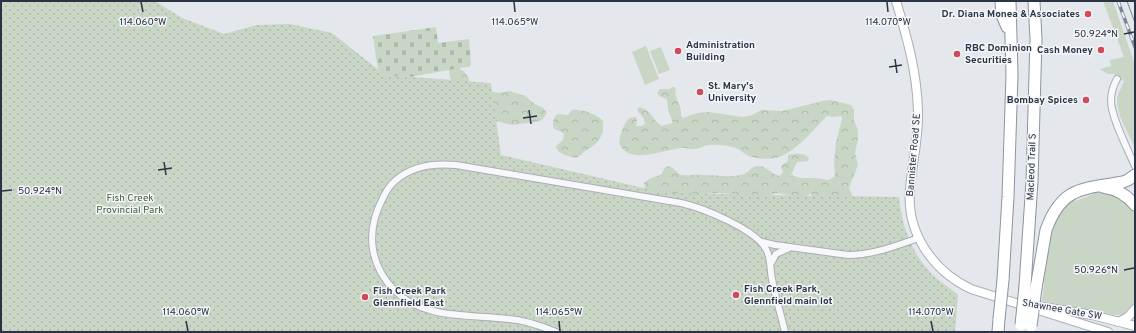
<svg xmlns="http://www.w3.org/2000/svg" width="1136" height="333" viewBox="0 0 1136 333" font-family="Overpass,sans-serif">
<style>
.grass{fill:#c9d6c5}
.forest{fill:url(#forest-crowns)}
.cemetery{fill:url(#cemetery-stones)}
.park{fill:url(#park-dots)}
.lines{fill:none;stroke-linecap:round;stroke-linejoin:round}
.street-casing{stroke:#a9aeb7;stroke-width:8}
.secondary-casing{stroke:#a9aeb7;stroke-width:10}
.highway-casing{stroke:#8b94a3;stroke-width:13}
.street{stroke:#f7f8fa;stroke-width:6}
.secondary{stroke:#fff;stroke-width:8}
.highway{stroke:#fff;stroke-width:11}
.tram{stroke:#7d8696;stroke-width:1}
.rail-casing{stroke:#7d8696;stroke-width:3.5}
.rail{stroke:#f4f6f9;stroke-width:2;stroke-dasharray:6;stroke-linecap:butt}
.highway-bridge-casing{stroke:#8b94a3;stroke-width:13;stroke-linecap:butt}
.highway-bridge{stroke:#fff;stroke-width:11}
.ticks{fill:none;stroke:#2b3445;stroke-width:1.5}
.poi-dot{fill:#d1495b;stroke:#f4f6f9;stroke-width:1.5}
.labels{text-anchor:middle;dominant-baseline:central;stroke-width:3;stroke-linejoin:round;paint-order:stroke}
.poi-label{font-size:10px;font-weight:bold;fill:#2b3445;stroke:#f4f6f9;text-anchor:start}
.street-label{font-size:10px;fill:#2b3445;stroke:#f4f6f9}
.park-label{font-size:10px;fill:#3f6138;stroke:#f4f6f9}
.ticks-label{font-size:10px;text-anchor:middle;fill:#2b3445;stroke:#f4f6f9;stroke-width:3;stroke-linejoin:round;paint-order:stroke}
</style>
<defs>
<pattern id="forest-crowns" width="20" height="18" patternUnits="userSpaceOnUse"><rect width="20" height="18" fill="#c9d6c5"/><path d="M2 6a3 3 0 1 1 6 0M12 15a3 3 0 1 1 6 0" fill="none" stroke="#adb8ab"/></pattern>
<pattern id="cemetery-stones" width="16" height="16" patternUnits="userSpaceOnUse"><rect width="16" height="16" fill="#c9d6c5"/><path d="M2 7V4a2 2 0 0 1 4 0v3zM10 15v-3a2 2 0 0 1 4 0v3z" fill="#adb8ab"/></pattern>
<pattern id="park-dots" width="8" height="8" patternUnits="userSpaceOnUse"><rect width="8" height="8" fill="#c9d6c5"/><path d="M2 2h.1M6 6h.1" fill="none" stroke="#adb8ab" stroke-width="1.8" stroke-linecap="round"/></pattern>
</defs>
<rect width="100%" height="100%" fill="#e4e7ec"/>
<path class="grass" d="M1103 1H1113L1135 65V148C1129 134 1116 114 1117 99 1118 92 1122 87 1124 81L1114 74H1108L1100 69 1111 66 1110 60 1124 57Z
M646 46 659 79 645 85 632 52Z
M661 47 670 70 659 74 650 51Z
M1098 190 1107 191 1135 207V304C1129 312 1125 315 1114 315L1042 301 1044 283H1043C1046 260 1046 233 1059 213 1062 209 1066 205 1069 201 1075 202 1094 195 1098 190Z"/>
<path class="forest" d="M457 67C466 71 469 77 470 86L498 93 510 91 525 96 535 104 543 108 547 113 542 120 536 122 512 125 495 121 455 84 450 78 449 70Z
M672 87H675C676 90 675 94 676 96 678 103 682 108 681 115L683 118 697 113 709 112 743 117 752 115 761 110 782 111 823 101 830 100 851 105 854 110V121L858 130V139L855 153 858 165 849 188 853 197H815L813 195 810 194 802 197 776 193 766 196 716 193 676 196 645 189 644 183C649 178 655 177 662 174L664 168 669 166C675 168 676 173 681 175 689 176 696 174 703 175 717 175 731 178 744 174 749 172 752 166 757 166 766 165 771 174 779 176L782 174 783 172 781 166 788 161V155C795 154 803 152 809 158L808 161 797 162 791 175 800 178H816L828 180 834 177 835 174 834 162 836 142 842 119 841 116 833 117 827 116C814 129 797 151 779 157 772 160 756 159 749 156 744 154 741 150 736 148 728 145 717 144 709 145 704 145 700 149 695 149 689 150 686 147 680 148 665 150 633 163 622 148 619 145 619 141 620 137 623 129 625 116 636 117L637 120 636 126H642L645 124 644 119 637 110 639 107C651 110 653 120 661 126L673 123 668 110 667 99 659 96 657 93 660 89H670Z
M572 110C581 109 597 114 603 121 604 139 597 144 584 152 581 155 580 156 576 158 568 156 558 155 556 146L563 140 564 134 562 132 554 129C552 124 553 119 556 115L559 114 568 115Z"/>
<path class="cemetery" d="M436 27 438 43 469 39 471 66 410 77 385 75 378 70 373 36Z"/>
<path class="park" d="M1 1H155L182 18 224 34 257 25 290 24 332 33 385 75 491 83 501 155 665 193 899 197C902 228 913 257 936 278 943 284 952 289 958 295L955 332H1Z"/>
<g class="lines">
<g class="street-casing">
<path id="street" d="M1117 79C1113 86 1111 93 1111 101 1111 117 1128 150 1135 166
M762 242 775 245 848 255C872 255 896 246 918 238
M771 263 776 254 789 248
M556 332C541 326 525 320 509 319 471 314 423 320 394 290 369 264 366 231 382 200 385 193 390 185 396 180 412 166 435 163 456 165L681 203C703 208 755 229 766 249 771 257 770 269 772 279 775 297 781 314 785 332"/>
</g>
<g class="secondary-casing">
<path id="secondary" d="M896 1C907 37 917 72 918 111 919 138 912 163 910 189 906 233 933 271 971 289L1108 332
M1038 306 1092 315 1135 326
M1118 322 1128 317 1135 309"/>
</g>
<g class="highway-casing">
<path id="highway" d="M1001 1 1002 15 1007 27
M1103 187C1116 189 1127 195 1135 205
M1003 280 1008 197 1012 75 1010 1
M1025 286 1032 181 1036 39 1034 1
M1036 288 1046 230C1062 186 1083 189 1123 182L1128 180 1135 175
M998 332 999 319"/>
</g>
<use href="#street" class="street"/>
<use href="#secondary" class="secondary"/>
<use href="#highway" class="highway"/>
<path class="tram" d="M1127 1 1135 23"/>
<g class="rail-casing">
<path id="rail" d="M1118 1 1135 47"/>
</g>
<use href="#rail" class="rail"/>
<g class="highway-bridge-casing">
<path id="highway-bridge" d="M999 319 1003 280
M1021 325 1025 286
M1031 326 1036 288"/>
</g>
<use href="#highway-bridge" class="highway-bridge"/>
</g>
<path class="ticks" d="M141 2 143 12M514 2 515 12M887 2 888 12M1124 34 1134 32M895 59 897 73M889 67 902 65M529 110 531 124M523 118 537 116M164 162 166 175M158 170 172 168M2 191 12 190M1124 270 1134 268M186 321 188 331M559 321 560 331M931 321 933 331"/>
<g class="poi-dot">
<circle cx="1088" cy="14" r="4"/>
<circle cx="1101" cy="50" r="4"/>
<circle cx="678" cy="51" r="4"/>
<circle cx="957" cy="54" r="4"/>
<circle cx="700" cy="92" r="4"/>
<circle cx="1086" cy="100" r="4"/>
<circle cx="736" cy="295" r="4"/>
<circle cx="365" cy="297" r="4"/>
</g>
<g class="labels">
<g class="poi-label">
<text x="1080" y="14" text-anchor="end">Dr. Diana Monea &amp; Associates</text>
<text x="686" y="45">Administration<tspan x="686" dy="12">Building</tspan></text>
<text x="965" y="48">RBC Dominion<tspan x="965" dy="12">Securities</tspan></text>
<text x="1093" y="50" text-anchor="end">Cash Money</text>
<text x="708" y="86">St. Mary's<tspan x="708" dy="12">University</tspan></text>
<text x="1078" y="100" text-anchor="end">Bombay Spices</text>
<text x="744" y="289">Fish Creek Park,<tspan x="744" dy="12">Glennfield main lot</tspan></text>
<text x="373" y="291">Fish Creek Park<tspan x="373" dy="12">Glennfield East</tspan></text>
</g>
<g class="street-label">
<text transform="translate(914 155) rotate(-85)">Bannister Road SE</text>
<text transform="translate(1032 167) rotate(-88)">Macleod Trail S</text>
<text transform="translate(1062 310) rotate(10)">Shawnee Gate SW</text>
</g>
<g class="park-label">
<text x="130" y="198">Fish Creek<tspan x="130" dy="12">Provincial Park</tspan></text>
</g>
</g>
<g class="ticks-label">
<text x="143" y="25">114.060°W</text>
<text x="515" y="25">114.065°W</text>
<text x="888" y="25">114.070°W</text>
<text x="1096" y="37">50.924°N</text>
<text x="40" y="194">50.924°N</text>
<text x="1096" y="273">50.926°N</text>
<text x="186" y="315">114.060°W</text>
<text x="559" y="315">114.065°W</text>
<text x="931" y="315">114.070°W</text>
</g>
<rect width="1136" height="333" fill="none" stroke="#2b3445" stroke-width="4"/>
</svg>
